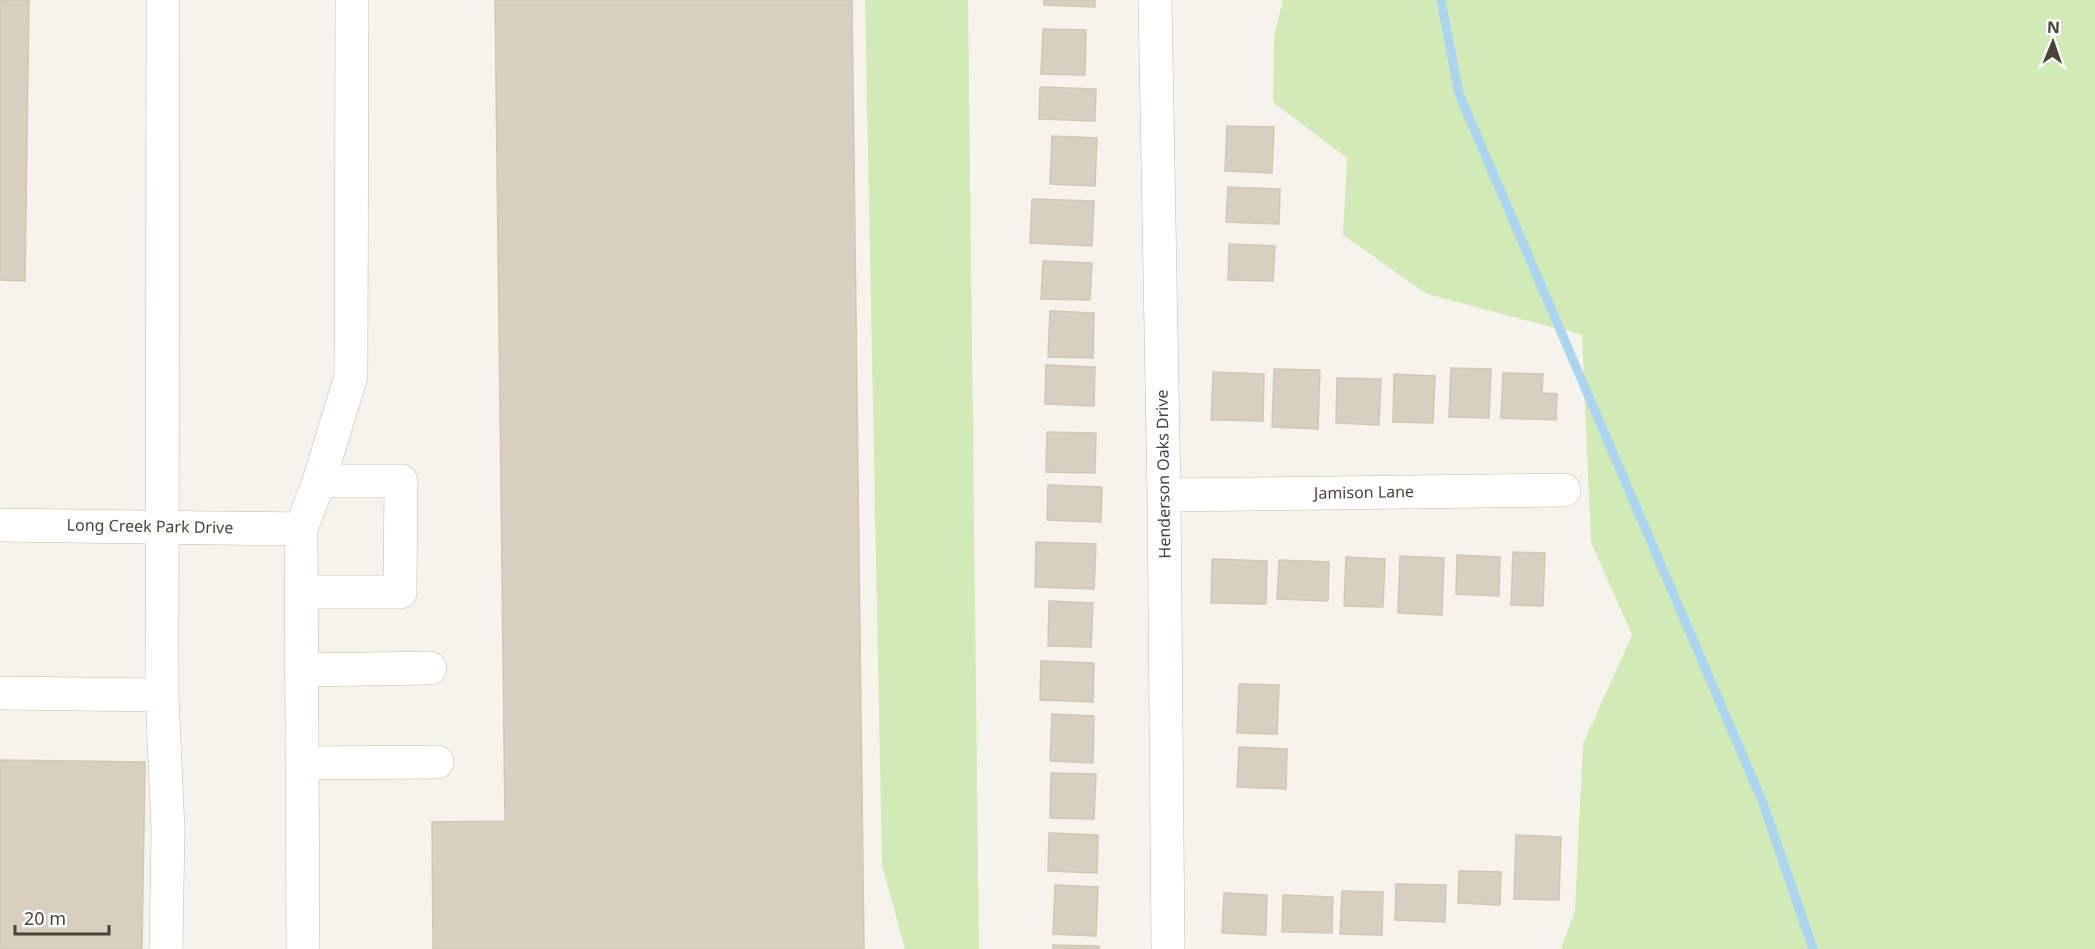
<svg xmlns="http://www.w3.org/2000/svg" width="2095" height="949" viewBox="0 0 2095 949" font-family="'Noto Sans',sans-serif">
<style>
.green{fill:#d2eab5}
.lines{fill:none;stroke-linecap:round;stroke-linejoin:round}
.stream{stroke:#a9d4f2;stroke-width:9}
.building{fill:#d8cfc1;stroke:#d3c7b4;stroke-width:1.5}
.minor-casing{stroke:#c2bbae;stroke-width:34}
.minor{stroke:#fff;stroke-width:33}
.labels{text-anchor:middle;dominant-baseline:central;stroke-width:5;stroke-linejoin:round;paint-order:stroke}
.street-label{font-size:16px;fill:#4b4439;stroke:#fff}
</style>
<rect width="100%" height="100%" fill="#f6f3ec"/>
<path class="green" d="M865 0H968L979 949H905L882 865Z
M1283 0H2095V949H1561L1575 911 1583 744 1632 635 1591 542 1582 335 1427 294 1343 235 1347 158 1273 102 1274 37Z"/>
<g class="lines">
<path class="stream" d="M1441 0 1459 94 1763 803 1813 949"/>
</g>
<path class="building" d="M0 0H29L25 281 0 280Z
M495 0H852L864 949H433L432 822 505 821Z
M1044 0H1095V7L1044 5Z
M1043 29 1086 30 1085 75 1041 74Z
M1040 87 1096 89 1095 121 1039 119Z
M1227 126 1274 127 1272 173 1225 171Z
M1052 136 1097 138 1095 186 1050 184Z
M1228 187 1280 189 1279 224 1226 222Z
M1032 199 1094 201 1092 246 1030 243Z
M1229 244 1275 246 1273 281 1228 280Z
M1043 261 1092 263 1090 300 1041 299Z
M1050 311 1094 313 1093 358 1048 357Z
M1046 365 1095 367 1094 406 1045 404Z
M1451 368 1491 369 1489 418 1449 417Z
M1274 369 1320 370 1318 429 1272 427Z
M1213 372 1264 374 1263 421 1211 420Z
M1503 373 1543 374 1542 393 1557 394 1556 420 1501 418Z
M1394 374 1435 376 1433 423 1393 422Z
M1337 378 1381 379 1379 425 1336 423Z
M1047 432 1096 433 1095 473 1046 472Z
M1048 485 1102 487 1101 522 1047 520Z
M1036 542 1096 544 1094 589 1035 587Z
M1513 552 1545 553 1543 606 1511 605Z
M1457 555 1500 557 1499 596 1456 594Z
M1400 556 1444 558 1442 615 1398 613Z
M1346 557 1385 559 1383 607 1344 606Z
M1212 559 1267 561 1266 604 1211 603Z
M1279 560 1329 562 1328 601 1277 599Z
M1049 601 1093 603 1091 647 1048 646Z
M1041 661 1094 663 1093 702 1040 700Z
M1239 684 1279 685 1277 734 1237 733Z
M1052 714 1094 716 1093 763 1050 761Z
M1239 747 1287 749 1286 789 1237 787Z
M0 760 145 762 142 949H0Z
M1051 773 1096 774 1094 819 1050 818Z
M1049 833 1098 835 1097 873 1048 871Z
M1516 835 1561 837 1559 900 1514 899Z
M1459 871 1501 872 1500 905 1458 903Z
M1396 884 1446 885 1445 922 1395 920Z
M1055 885 1098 887 1096 936 1053 934Z
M1342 891 1383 892 1382 935 1340 934Z
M1224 893 1267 895 1266 935 1222 933Z
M1283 895 1333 897 1332 933 1282 932Z
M1053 945 1099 946V949H1053Z"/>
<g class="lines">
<g class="minor-casing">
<path id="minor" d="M1155 0 1164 495 1168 949
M1164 495 1564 490
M0 525 301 529
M302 592H400L401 481H319
M301 670 430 668
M0 693 162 695 163 0
M162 695 168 830 166 949
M302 763 437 762
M303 949 301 529 319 481 351 376 352 0"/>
</g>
<use href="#minor" class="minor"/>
</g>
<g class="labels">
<g class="street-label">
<text transform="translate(1163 474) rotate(-91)">Henderson Oaks Drive</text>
<text transform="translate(1364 492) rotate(-1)">Jamison Lane</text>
<text transform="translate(150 526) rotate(1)">Long Creek Park Drive</text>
</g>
</g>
<g transform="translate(2053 42) rotate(2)" stroke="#ffffff" stroke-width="4.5" paint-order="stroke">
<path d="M0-4.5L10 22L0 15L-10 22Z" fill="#4b4439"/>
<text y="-9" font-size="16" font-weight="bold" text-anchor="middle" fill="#4b4439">N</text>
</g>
<path d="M15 925v9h94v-9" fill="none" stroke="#4b4439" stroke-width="3"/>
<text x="24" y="925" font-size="18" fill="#4b4439" stroke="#ffffff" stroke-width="4.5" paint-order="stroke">20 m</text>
</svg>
